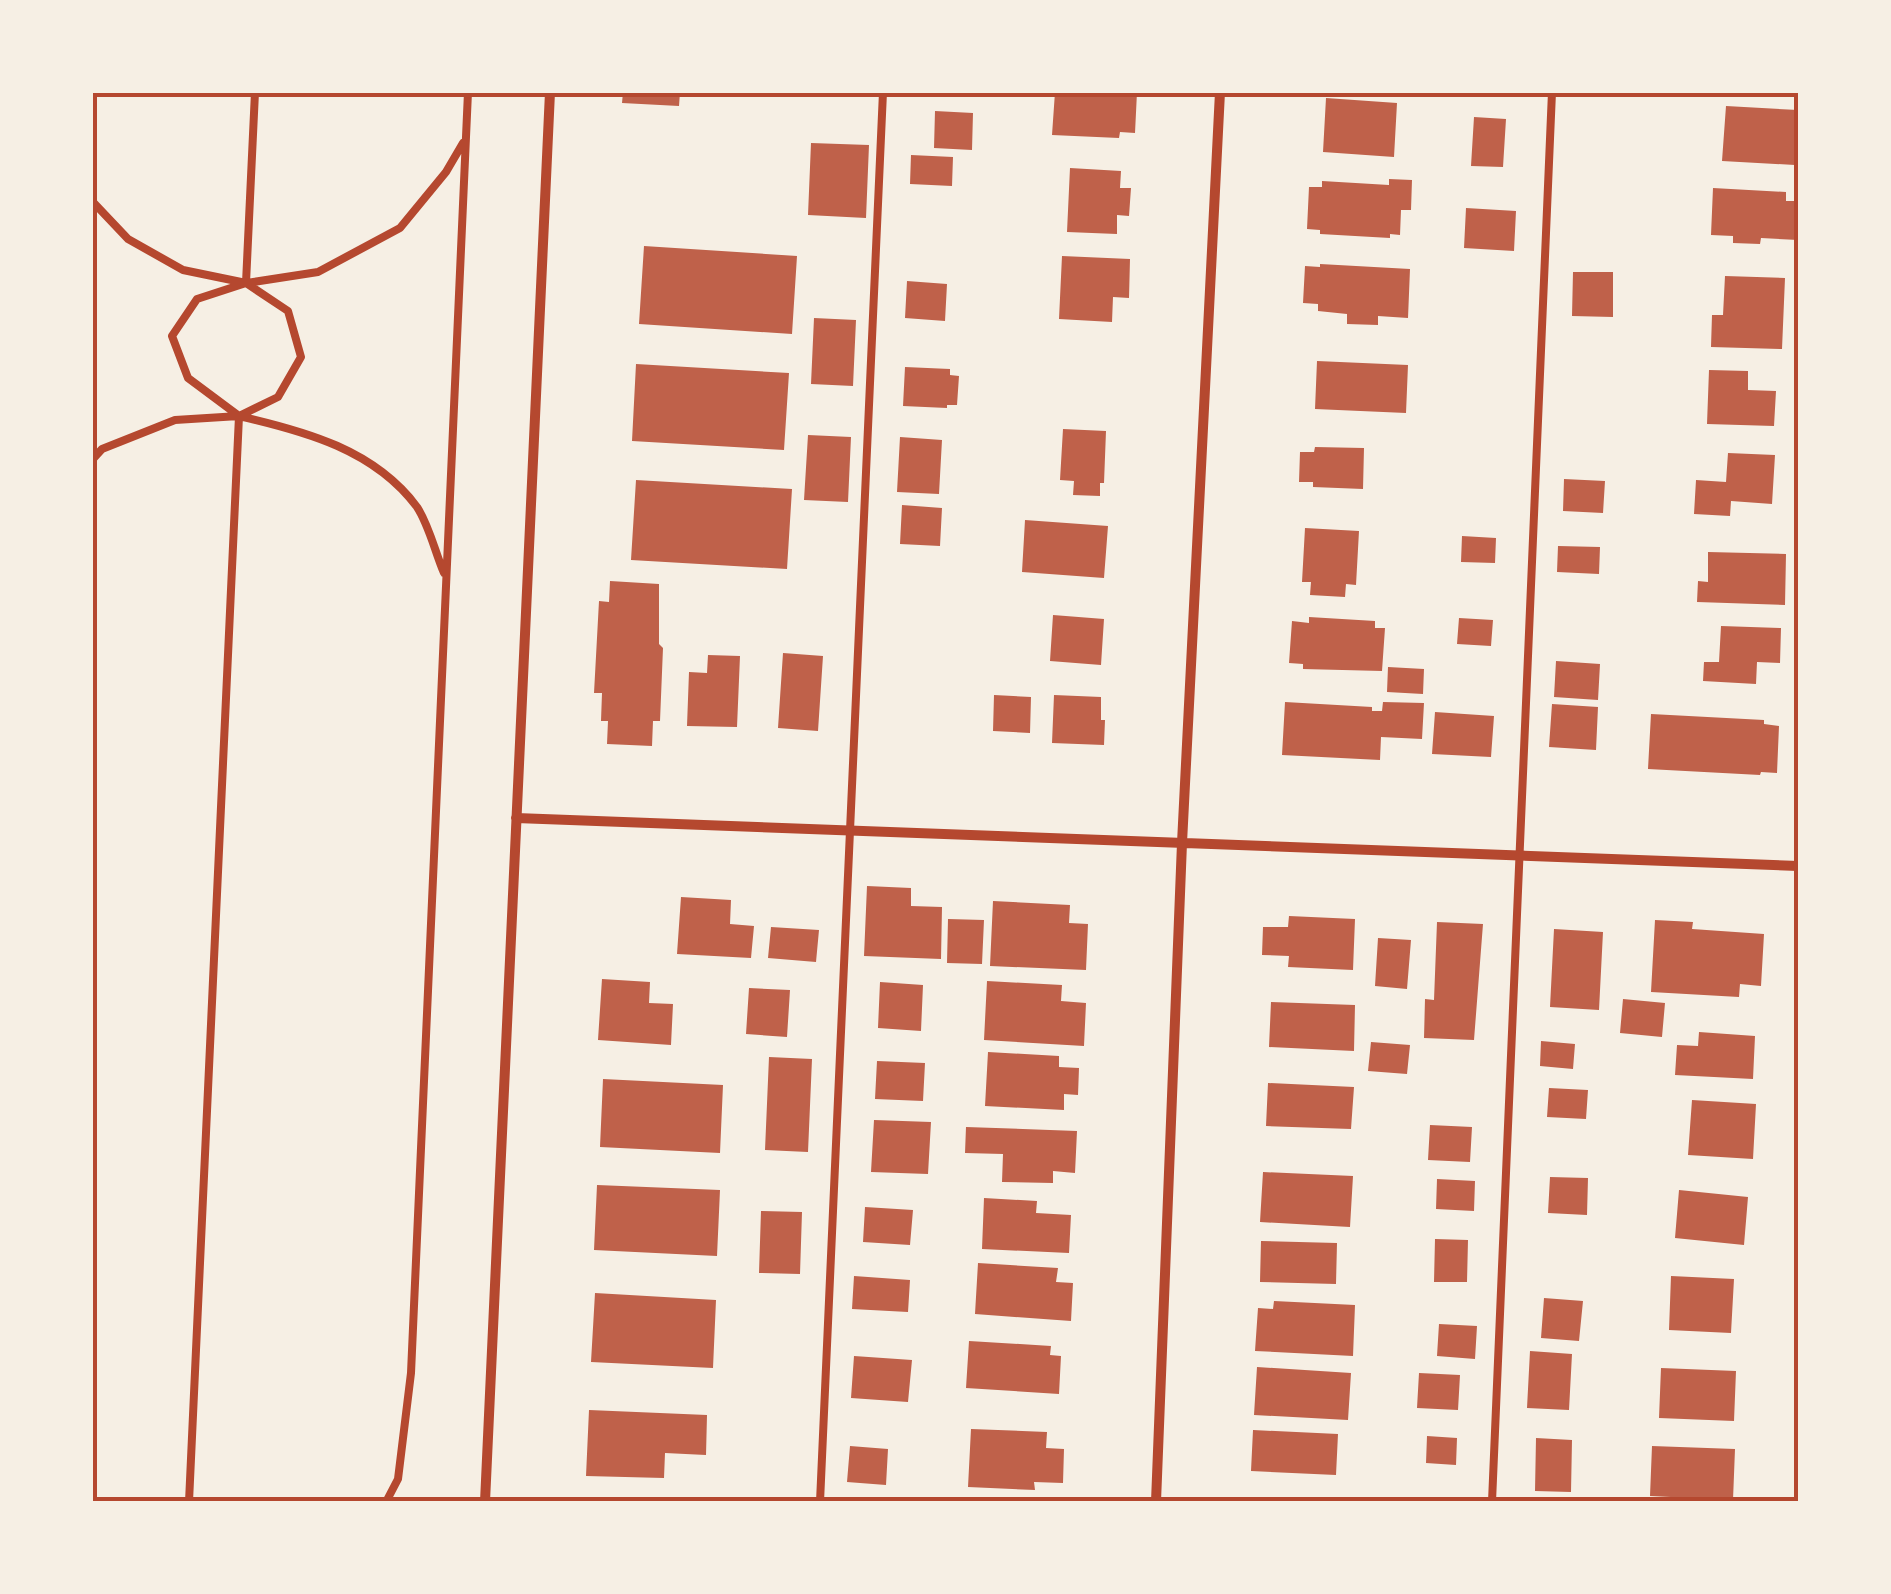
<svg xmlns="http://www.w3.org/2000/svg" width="1891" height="1594" viewBox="0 0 1891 1594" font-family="Arial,sans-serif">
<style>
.building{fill:#bf614a}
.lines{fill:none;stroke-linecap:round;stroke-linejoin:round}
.service{stroke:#b5482f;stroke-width:8}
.minor{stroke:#b5482f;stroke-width:10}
.neatline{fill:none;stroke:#b5482f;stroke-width:4}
</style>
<rect width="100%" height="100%" fill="#f6efe4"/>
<path class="building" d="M623 92H680L679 106 622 103Z
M1055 92H1137L1135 133 1120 132 1119 138 1052 135Z
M1326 98 1397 103 1394 157 1323 152Z
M1726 106 1798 110 1795 165 1722 161Z
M935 111 973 113 972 150 934 148Z
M1474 117 1506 119 1503 167 1471 166Z
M811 143 869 145 866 218 808 215Z
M911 155 953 157 952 186 910 184Z
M1070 168 1121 171 1120 188H1131L1129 216 1117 215V234L1067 232Z
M1389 179 1412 180 1411 210H1401L1400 235 1390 234V238L1320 234V230L1307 229 1309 187H1322V181L1389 185Z
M1713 188 1786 192V201H1798V240L1761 238 1760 244 1733 243V236L1711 235Z
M1466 208 1516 211 1514 251 1464 248Z
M644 246 797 256 792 334 639 324Z
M1062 256 1130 259 1129 298 1113 297 1112 322 1059 319Z
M1320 264 1410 269 1408 318 1378 316V325L1347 324V314L1318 311V304L1303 303 1305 266 1320 267Z
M1573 272H1613V317L1572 316Z
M1725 276 1785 278 1782 349 1711 347 1712 315H1723Z
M907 281 947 284 945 321 905 318Z
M814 318 856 320 853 386 811 384Z
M1317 361 1408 365 1406 413 1315 409Z
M636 364 789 373 784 450 632 441Z
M905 367 950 369V375L959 376 957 405H947V408L903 406Z
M1709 370 1748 371V390L1776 391 1774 426 1707 424Z
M1063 429 1106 431 1104 483H1100V496L1073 495 1074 481 1060 480Z
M808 435 851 437 848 502 804 500Z
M900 437 942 440 939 494 897 492Z
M1315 447 1364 448 1363 489 1313 487V482H1299L1300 452H1314Z
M1728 453 1775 455 1772 504 1731 501 1730 516 1694 514 1696 480 1726 482Z
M1564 479 1605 481 1603 513 1563 511Z
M636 480 792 489 787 569 631 560Z
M902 505 942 508 940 546 900 544Z
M1025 520 1108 526 1104 578 1022 572Z
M1305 528 1359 531 1356 585 1346 584 1345 597 1310 595 1311 582H1302Z
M1462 536 1496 538 1495 563 1461 562Z
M1558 546 1600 547 1599 574 1557 572Z
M1708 552 1786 554 1785 605 1697 602 1698 581 1708 582Z
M610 581 659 584V644L663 648 660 721H653L652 746 607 744 608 721H601L602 693H594L599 601 609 602Z
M1053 615 1104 619 1101 665 1050 661Z
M1309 617 1375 621V628H1385L1382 671 1303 669V664L1289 663 1292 621 1309 623Z
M1459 618 1493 620 1491 646 1457 644Z
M1721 626 1781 628 1780 663 1757 662 1756 684 1703 681 1704 662H1719Z
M783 653 823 656 818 731 778 728Z
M708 655 740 656 737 727 687 726 689 672 707 673Z
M1556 661 1600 664 1598 700 1554 697Z
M1388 667 1424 669 1423 694 1387 692Z
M994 695 1031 697 1030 733 993 731Z
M1054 695 1101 697V720H1105L1104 745 1052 743Z
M1285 702 1372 707V711H1382L1383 702 1424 703 1422 739 1381 737 1380 760 1282 755Z
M1552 704 1598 707 1596 750 1549 747Z
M1435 712 1494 716 1491 757 1432 754Z
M1651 714 1764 720V724L1779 726 1777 773 1761 772 1760 775 1648 769Z
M867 886 911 888V906L942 907 941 959 864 956Z
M681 897 731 900 730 924 754 926 751 958 677 954Z
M993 901 1070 905 1069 923 1088 924 1086 970 990 966Z
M1289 916 1355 919 1353 970 1288 967 1289 956 1262 955 1263 927H1288Z
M948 919 984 920 982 964 947 963Z
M1655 920 1693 922 1692 929 1764 934 1761 986 1740 984 1739 997 1651 992Z
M1437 922 1483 924 1474 1040 1424 1038 1425 999 1434 1000Z
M771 927 819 930 816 962 768 958Z
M1554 929 1603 932 1599 1010 1550 1007Z
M1378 938 1411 940 1407 989 1375 986Z
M602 979 650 982 649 1003 673 1004 671 1045 598 1040Z
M987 981 1062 985 1061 1001 1086 1003 1084 1046 984 1040Z
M880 982 923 985 921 1031 878 1028Z
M749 988 790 990 787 1037 746 1034Z
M1623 999 1665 1003 1662 1037 1620 1033Z
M1271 1002 1355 1005 1354 1051 1269 1047Z
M1699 1032 1755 1036 1753 1079 1675 1075 1677 1045 1698 1046Z
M1541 1041 1575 1044 1573 1069 1540 1066Z
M1371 1042 1410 1045 1407 1074 1368 1071Z
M988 1052 1059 1056V1067L1079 1068 1078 1095 1064 1094V1110L985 1106Z
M769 1057 812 1059 808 1152 765 1150Z
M877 1061 925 1063 923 1101 875 1099Z
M603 1079 723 1085 720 1153 600 1147Z
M1268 1083 1354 1087 1351 1129 1266 1126Z
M1549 1088 1588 1090 1586 1119 1547 1117Z
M1692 1100 1756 1104 1753 1159 1688 1155Z
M874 1120 931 1122 928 1174 871 1172Z
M1430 1125 1472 1127 1470 1162 1428 1160Z
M966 1127 1077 1131 1075 1173 1053 1171V1183L1002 1182 1003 1154 965 1153Z
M1263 1172 1353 1176 1350 1227 1260 1222Z
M1550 1177 1588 1178 1587 1215 1548 1213Z
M1437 1179 1475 1181 1474 1211 1436 1209Z
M597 1185 720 1190 717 1256 594 1250Z
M1679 1190 1748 1197 1744 1245 1675 1238Z
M984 1198 1037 1201 1036 1213 1071 1215 1069 1253 982 1249Z
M865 1207 913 1210 910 1245 863 1242Z
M761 1211 802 1212 800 1274 759 1273Z
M1435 1239 1468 1240 1467 1282H1434Z
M1261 1241 1337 1243 1336 1284 1260 1282Z
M978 1263 1058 1268 1056 1282 1073 1283 1071 1321 975 1314Z
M854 1276 910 1280 908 1312 852 1309Z
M1671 1276 1734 1279 1731 1333 1669 1330Z
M595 1293 716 1300 713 1368 591 1362Z
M1544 1298 1583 1301 1579 1341 1541 1338Z
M1274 1301 1355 1305 1353 1356 1255 1351 1258 1308 1273 1309Z
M1439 1324 1477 1326 1475 1359 1437 1356Z
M969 1341 1051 1346 1050 1355 1061 1356 1059 1394 966 1388Z
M1530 1351 1572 1354 1569 1410 1527 1408Z
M854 1356 912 1360 908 1402 851 1398Z
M1257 1367 1351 1373 1348 1420 1254 1415Z
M1661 1368 1736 1371 1734 1421 1659 1418Z
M1419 1373 1460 1375 1458 1410 1417 1408Z
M589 1410 707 1415 706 1455 665 1453 664 1478 586 1476Z
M971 1429 1047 1432 1046 1448 1064 1449 1063 1483 1034 1482 1035 1490 968 1487Z
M1253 1430 1338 1434 1336 1475 1251 1471Z
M1427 1436 1457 1438 1456 1465 1426 1463Z
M1536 1438 1572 1440 1571 1492 1535 1491Z
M850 1446 888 1449 886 1485 847 1482Z
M1652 1446 1735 1449 1733 1500 1650 1496Z
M1533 1497 1559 1498V1502H1532Z"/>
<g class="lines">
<path class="service" d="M92 201 128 239 183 270 246 283 197 299 172 336 188 378 239 416 175 420 102 449 92 460
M247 283 318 272 400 228 446 172 463 143
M239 416C305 431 375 450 417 507 429 525 435 552 444 573
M189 1502 239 416 278 397 301 357 288 311 246 283 255 92
M386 1502 398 1479 411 1373 468 92
M820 1502 883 92
M1492 1502 1552 92"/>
<path class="minor" d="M516 818 1798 866
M485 1502 550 92
M1156 1502 1182 843 1220 92"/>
</g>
<rect width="1891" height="1594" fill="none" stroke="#f6efe4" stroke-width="190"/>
<rect x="95" y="95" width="1701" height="1404" class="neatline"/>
</svg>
